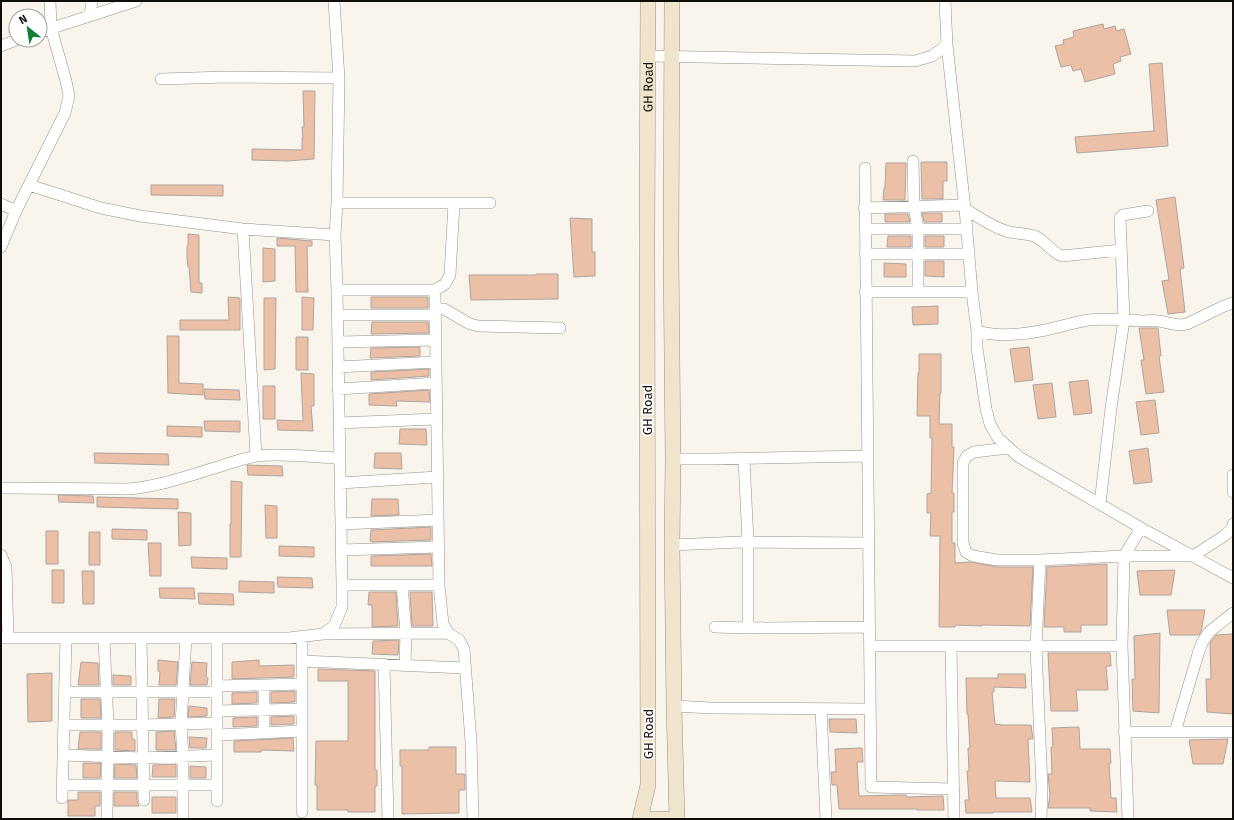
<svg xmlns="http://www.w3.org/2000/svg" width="1234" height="820" viewBox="0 0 1234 820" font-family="'Fira Sans',sans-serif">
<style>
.building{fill:#ecc0a6;stroke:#ada49f}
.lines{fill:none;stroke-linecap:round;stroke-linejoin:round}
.street-casing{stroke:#959189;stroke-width:12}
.secondary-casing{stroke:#959189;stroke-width:16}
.street{stroke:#fff;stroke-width:11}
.secondary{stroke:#f1e4cd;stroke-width:15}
.labels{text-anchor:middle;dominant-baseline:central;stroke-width:3.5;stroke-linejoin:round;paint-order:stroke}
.street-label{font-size:13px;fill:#0f0e0b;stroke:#fff}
</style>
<rect width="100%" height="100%" fill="#f9f5ec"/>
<path class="building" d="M1103 24 1104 29 1115 26 1116 31 1124 29 1131 54 1120 57 1121 61 1113 64 1115 74 1085 82 1081 69 1073 71 1071 65 1061 67 1055 46 1064 44 1063 40 1074 37 1073 31Z
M1162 63 1168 146 1077 153 1075 137 1154 131 1149 64Z
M303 91H315L314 159 287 161 252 160V149L302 150V138H303L302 127H304Z
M921 162H947V181H943V199H922Z
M886 163H906L905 200H883L884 188H885Z
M151 185H223V196L151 195Z
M1175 197 1184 268 1180 269 1185 312 1168 314 1162 281 1169 280 1156 200Z
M922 213H942V222H924Z
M885 214H908L910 222H885Z
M570 218 592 219V252H595V276L574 277Z
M188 234 199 235V283H202V293L191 292 189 267H188L187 257V246H188Z
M888 236H911V247H887Z
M925 236H944V247H925Z
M277 238 312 241V246H307L308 292H296L295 246H277Z
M263 248 275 249V281L263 282Z
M925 261H944V277L925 276Z
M884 263 906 264V277H884Z
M536 274H558V299L471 300 469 275H536Z
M228 297 240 298V330H180V320H229Z
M302 297 314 298 313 330H302Z
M371 297H428V308H371Z
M264 298H276L275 369 264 370Z
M938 306V324L913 325 912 307Z
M372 322H428L429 333 371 334Z
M1139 328H1158L1161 356H1159L1164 392 1146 394 1141 360H1144Z
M167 336H179V383L203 384V395L168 393Z
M296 337H308V370H296Z
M420 347V356L370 358 371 348Z
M1029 347 1033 380 1015 382 1010 349Z
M919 354H941V393H940L939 424H952V447H954L952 493H954V512H952V543H955V563L971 562 997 567H1033L1030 626 982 625V626L955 625V627H939L940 536H930L931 513H927V494L931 493 932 438H930V416H917L918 373H919Z
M429 369V376L371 380V372Z
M301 373 314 374V406H311L313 431 278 430 277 420 303 421Z
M1088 380 1092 413 1074 415 1069 382Z
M1052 383 1056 417 1038 419 1033 385Z
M263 386H275V419H263Z
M204 389 239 390 240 400 205 399Z
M429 390 430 402 396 401 397 406 369 405V394Z
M1155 400 1159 433 1141 435 1136 402Z
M204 421H240V432L205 431Z
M167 426 202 427V437L167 436Z
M400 429H426L427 445 399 444Z
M1148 448 1152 482 1134 484 1129 451Z
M94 453 168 454 169 465 95 463Z
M375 453H401L402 469 374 468Z
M247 465 282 466 283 476 248 475Z
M231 481 242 482 241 557H230V524H231Z
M58 495 93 496 94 503 59 502Z
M97 497 178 499V509L97 507Z
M372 499H398L399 515 371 516Z
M265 505 277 506V538H266Z
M178 512 191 513V545L179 546Z
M431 527V540H430L372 542V541H370L371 530Z
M112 529 147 530V540L112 539Z
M46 531H58V564H46Z
M89 532H100V565H89Z
M148 543H161V576H150Z
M279 546 314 547V557L279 556Z
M431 554 432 566H371V556Z
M191 557 227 558V569L192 568Z
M1107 564V625H1081V632H1064V627H1044L1047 567Z
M52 570H64V603H52Z
M1175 570 1171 595H1140L1137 571Z
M82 571H94V604H83Z
M277 577 312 578 313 588 278 587Z
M239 581 274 582V593L239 592Z
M159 588H194L195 599 160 598Z
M369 592H396L398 626 372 627V605H368Z
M410 592H432L433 626H412Z
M198 593 233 594 234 605 199 604Z
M1167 610H1205L1201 632 1199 635H1170Z
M1160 633 1159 713 1133 711 1132 679H1135L1134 636Z
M1233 634V714L1207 712 1206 679H1211L1210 643 1216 635Z
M399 640 398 655 372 654 373 641Z
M1048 653H1110L1111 666H1106L1108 690H1076L1078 711H1051Z
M158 660 178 662 176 685H159L160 672 158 671Z
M259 660V666L294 665V677L232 679V662Z
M81 662 98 663 99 685H78Z
M192 662 207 663 206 677 208 678 207 685H190Z
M318 669 375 671V770H377V786H375V812H348V810H317V785H315L316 741H348V681H318Z
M52 673V721L28 722 27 674Z
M998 674H1025L1026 688 994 687V692H992L995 724 1003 725H1031L1033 739H1028L1030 782 995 781 996 798H1030L1032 812H993V813H966L965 800H969L967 771H969L968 748H970L968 714H967L966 678H998Z
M113 675 131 676V685H113Z
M295 691V702L271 703V692Z
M257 692V703L232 704V693Z
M81 699H100L101 718H81Z
M159 699H175L174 717 158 718Z
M189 706 207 708V716L188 717Z
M294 716V724L271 725V717Z
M257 717V726L233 727V718Z
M829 719H856L857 733 830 732Z
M1079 727 1080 749H1110L1111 763H1109L1111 798H1116L1117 812 1090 811V808H1048L1050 795 1048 774H1052L1051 747H1053L1052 728Z
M174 731 176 750H156V732Z
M80 732H101V749H78Z
M115 732H132V739L135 740V751L115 750Z
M189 737 207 738 206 748H190Z
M293 738 294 751 261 750V752H234V741Z
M1228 739 1223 764H1193L1189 740Z
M429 747H456V774H465V790H459V813L402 814V766H400V750H429Z
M862 748 863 762H857L859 796 901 795H906L907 797 943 796 944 810H917V809H839L837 785H832L831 772H836L835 749Z
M83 763H101L100 778H83Z
M115 764 136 765 137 778H114Z
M176 764V777H152L153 765Z
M190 766 206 767V778H190Z
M78 792H100V806H95V816H68V800H78Z
M114 792H137V801L139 806H114Z
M152 797H176V813H152Z"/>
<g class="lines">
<g class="street-casing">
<path id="street" d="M90 16 92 1
M40 32 136 1
M947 45 965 209 972 292 977 331V348L986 409 990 424 998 438 1019 457 1141 528 1233 578
M1 46 16 40
M648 56 915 61 932 56 947 45 945 1
M161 79 226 77 339 78
M913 161 914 206 918 229V292
M865 168 871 787 954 789
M29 185 101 208 140 216 243 229 335 235
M337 203H490
M1 204 16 211
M864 208 965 205
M965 209C979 217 992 227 1006 231 1015 234 1025 233 1034 236 1045 240 1051 252 1062 256L1121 250
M243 229 256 456
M865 229H967
M1 247 16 211 65 113 69 96 66 81 51 28 50 1
M865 254H969
M337 290H435L439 585 443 624 448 633 459 640 464 649 471 742 473 819
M435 290 445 284 450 275 454 203
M865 292H972
M435 308 444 309 470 324 478 326 560 328
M337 315H435
M977 331C997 337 1019 335 1040 331 1056 328 1071 323 1088 320 1103 318 1126 320 1142 321 1147 321 1153 320 1158 321 1170 322 1174 327 1187 324L1224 306 1233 303
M338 342 435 340
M338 367 436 362
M338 389 436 383
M339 423 436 419
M1008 448 974 452 967 456 963 463V543L966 552 973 556 997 560H1040L1124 556H1193L1224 536 1232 529 1233 524
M673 459H715L867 456
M744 459 748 542V628
M1233 475V492
M340 483 437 477
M1 488 129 489C161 486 191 475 221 466 233 462 245 458 257 456 282 453 314 457 339 458
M1100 504 1111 408 1124 320 1120 218 1123 215 1148 211
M341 524 438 520
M672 545 741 542 868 543
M341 550 438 547
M1 555 6 567 8 637
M1040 560 1036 647 1042 787 1041 819
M342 585H439
M402 585 406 633 405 665
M715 627 748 628 869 627
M323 634 448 633
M1 638H289L323 634 334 626 342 607V585L337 290 335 235 337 203 339 78 334 1
M104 638 108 725 107 818
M141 638 144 800
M217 638V801
M870 646H1122
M951 646 954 819
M302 661 465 668
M384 664 388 819
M264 685V733
M217 686 302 684
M65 692H217
M674 706 711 708 870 709
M821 709 826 819
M217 711 302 709
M64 725H142L217 723
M1124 732H1233
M1175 732 1198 654 1202 643 1209 632 1233 613
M217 735 302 731
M63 755 142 758 217 755
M62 785H217
M62 798 66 638
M302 812V637
M183 818V756L181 724 186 638
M1128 819 1122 646 1124 556 1141 528"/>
</g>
<g class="secondary-casing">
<g id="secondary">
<path d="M672 1 671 252 673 459 672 545 674 706 677 819"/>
<path id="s1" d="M640 819 648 785 647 239 648 1"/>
<path d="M650 819H667"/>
</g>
</g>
<use href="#street" class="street"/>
<use href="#secondary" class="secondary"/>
</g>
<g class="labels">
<g class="street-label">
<text stroke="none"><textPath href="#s1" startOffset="733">GH Road</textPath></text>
<text transform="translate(647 410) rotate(-90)">GH Road</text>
<text transform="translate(648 734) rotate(-90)">GH Road</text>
</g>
</g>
<rect width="1234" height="820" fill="none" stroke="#0f0e0b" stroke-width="4"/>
<g transform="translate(28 28) rotate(330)"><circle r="19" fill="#ffffff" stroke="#9f9f9d"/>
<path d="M0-3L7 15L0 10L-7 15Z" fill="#0f7f35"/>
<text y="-6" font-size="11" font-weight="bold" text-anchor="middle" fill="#0f0e0b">N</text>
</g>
</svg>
